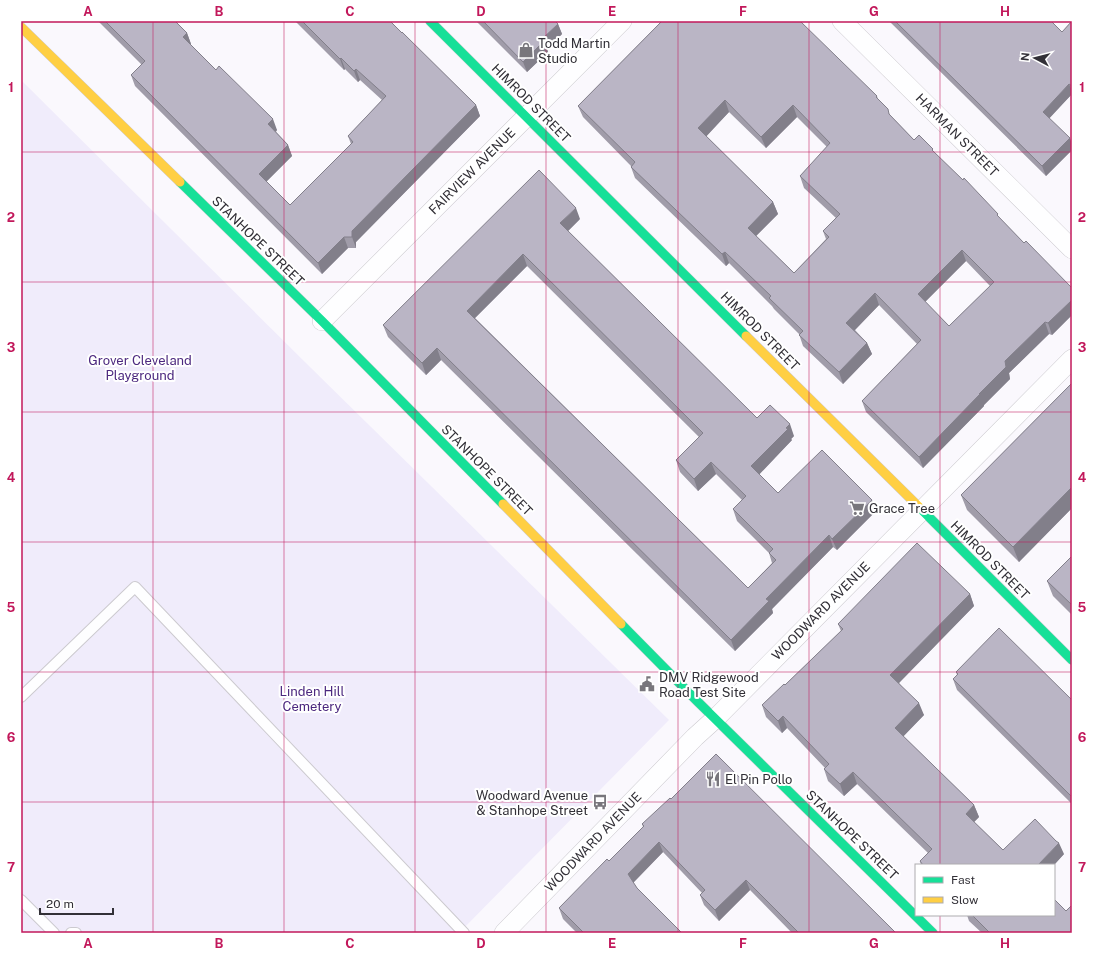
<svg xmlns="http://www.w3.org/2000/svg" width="1093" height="954" viewBox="0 0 1093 954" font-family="'Public Sans',sans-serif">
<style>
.green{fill:#f0ecfb}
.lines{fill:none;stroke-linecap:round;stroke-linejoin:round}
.lane-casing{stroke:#cccacf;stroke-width:12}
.street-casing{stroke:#cccacf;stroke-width:20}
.fast-casing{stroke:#cccacf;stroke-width:10}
.slow-casing{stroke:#cccacf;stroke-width:10}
.lane{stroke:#fefeff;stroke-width:10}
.street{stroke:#fefeff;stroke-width:19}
.fast{stroke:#16e098;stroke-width:9}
.slow{stroke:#ffcf43;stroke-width:9}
.wall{fill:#a09ca9;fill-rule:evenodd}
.shaded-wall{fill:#827f8a}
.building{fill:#bab5c5;stroke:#827f8a;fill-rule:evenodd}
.grid{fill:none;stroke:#c2185b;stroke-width:1;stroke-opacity:0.55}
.labels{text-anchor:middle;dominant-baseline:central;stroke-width:4;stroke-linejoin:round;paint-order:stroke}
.poi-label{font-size:13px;fill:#323037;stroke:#fff;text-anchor:start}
.street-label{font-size:13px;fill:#323037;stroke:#fff}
.park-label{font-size:13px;fill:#4c287f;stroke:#fff}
.neatline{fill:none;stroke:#c2185b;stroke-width:1.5}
.grid-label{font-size:13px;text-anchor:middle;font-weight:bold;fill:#c2185b}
</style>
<rect width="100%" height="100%" fill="#faf8fd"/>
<path class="green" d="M21 80 309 366 669 720 459 933H21Z"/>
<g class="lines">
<g class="lane-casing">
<path id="lane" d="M21 697 135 587 464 933
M21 900 54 933
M71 933H76"/>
</g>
<g class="street-casing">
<path id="street" d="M842 21 1072 249
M322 321 622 21
M504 933 695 737 716 718 1072 359"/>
</g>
<g class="fast-casing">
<path id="fast" d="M430 21 746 336
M180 182 322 321 503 504
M920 508 1072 660
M621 624 697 701 933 933"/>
</g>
<g class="slow-casing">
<path id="slow" d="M21 27 180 182
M746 336 920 508
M503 504 621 624"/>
</g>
<use href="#lane" class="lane"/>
<use href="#street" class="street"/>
<use href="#fast" class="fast"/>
<use href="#slow" class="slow"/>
</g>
<path class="wall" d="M98 21H175L187 33 191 44 190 45 277 130 276 132 288 145 292 156 266 182 290 205 351 144 348 136 382 100 360 80 358 82 345 69 344 70 295 21H390L476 105 480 116 356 242V248H348L322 274 135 86 131 75 142 65Z
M476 21H555L558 24 562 34 547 49 548 52 527 72Z
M662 21 877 96 878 99 891 116 914 140 935 153 1024 243 1072 288V315L1052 335 1049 334 1009 373 1010 379 984 405V406L923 468 866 412 862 401 917 344 879 305 855 330 867 343 872 354 843 384 803 346 799 334 774 309 772 306 729 263 726 266 635 178 631 167V166L583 117 578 106ZM729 112 766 148 797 117 827 147 800 176 804 188 836 218 823 231 826 239 794 273 756 236 778 214 773 202 706 136ZM966 261 990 286 949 326 925 302Z
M889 21H1051L1062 32 1072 21V94L1049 118 1072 144V150L1046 176Z
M580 219 568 231 757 418 794 436 791 439 792 440 759 474 778 493 876 511 837 550 833 547 772 609 773 613 735 651 441 360 426 375 388 337 383 325ZM527 266 699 437 676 460 680 472 698 491 716 474 742 500 733 509 737 521 769 553 772 563 748 588 475 318Z
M1072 383V508L1019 562 967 510 961 495Z
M1072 556V615L1053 596 1047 581Z
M970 594 974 606 899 683 924 715 903 736 974 805 979 817 974 822 1003 850 1064 854 1054 865H921L920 861 928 853 857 784 844 796 828 781 824 769 825 768 787 728 782 733 766 717 762 705 785 685 841 631 838 624Z
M956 672 1072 700V804L957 690 953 679 957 675Z
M642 824 896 933H792L750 890 719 921 704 905 700 895 702 893 663 852 633 883 637 888 682 933H577L563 919 559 908 609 861 643 827Z
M967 915H1054L1072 933H982L969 921Z"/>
<path class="shaded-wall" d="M558 24 562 34 547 49 548 52 527 72 523 62 542 39Z
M187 33 191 44 187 48 183 37Z
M341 58 345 69 344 70 340 59Z
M356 69 360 80 358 82 354 71Z
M1069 84 1072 91V94L1046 122 1043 112Z
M725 100 729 112 703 140 698 128Z
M476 105 480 116 356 242V248L352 237V231Z
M793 105 797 117 766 148 761 137Z
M273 119 277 130 272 135 268 124Z
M1070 138 1072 144V150L1046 176 1042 166Z
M288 145 292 156 263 185 259 174Z
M773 202 778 214 752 240 748 228Z
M576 208 580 219 564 235 560 223Z
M344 237 348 248 322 274 318 263Z
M962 250 966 261 922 305 918 294Z
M725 252 729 263 726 266 722 254Z
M523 254 527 266 471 322 467 311Z
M875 293 879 305 851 334 846 323Z
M1072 300V315L1052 335 1048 323Z
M1045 322 1049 334 1009 373 1010 379 984 405V406L923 468 919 457 979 394 1005 361Z
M867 343 872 354 843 384 839 372Z
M437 348 441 360 426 375 422 363Z
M790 424 794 436 791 439 792 440 756 478 751 466Z
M711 462 716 474 698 491 694 479Z
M1072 487V508L1019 562 1013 547Z
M872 500 876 511 837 550 832 539Z
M829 535 833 547 772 609 773 613 735 651 731 640 766 599Z
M970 594 974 606 895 687 890 675Z
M919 703 924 715 900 740 895 728Z
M783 716 787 728 782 733 778 721Z
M853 772 857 784 844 796 840 784Z
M974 805 979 817 970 826 966 814Z
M659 842 663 852 632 884 628 874Z
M1059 843 1064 854 1054 865H1038Z
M746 880 750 890 719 921 715 910Z"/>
<path class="building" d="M105 21H175L187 33 183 37 216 70 219 66 273 119 268 124 288 145 259 174 290 205 353 142 348 136 386 96 356 69 354 71 341 58 340 59 302 21H390L402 33V32L476 105 352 231V237H344L318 263 131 75 145 61Z
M483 21H555L558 24 542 39 544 41 523 62Z
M662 21H800L877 96 876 97 888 109 889 114 914 140 919 135 933 149 932 150 963 180 964 178 998 214 997 215 1024 243 1026 241 1072 288V300L1048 323 1045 322 1005 361 1006 367 979 394H980L919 457 862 401 921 340 875 293 846 323 867 343 839 372 799 335 803 331 769 298 771 296 725 252 722 254 631 167 635 162 578 106ZM725 100 761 137 793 105 830 143 800 176 840 214 823 231 829 237 794 273 748 228 773 202 698 128ZM962 250 994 282 949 326 918 294Z
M895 21H1051L1062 32 1072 21V86L1069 84 1043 112 1070 138 1042 166Z
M539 170 576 208 560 223 757 418 770 405 790 424 786 428 788 429 751 466 778 493 822 450 872 500 832 539 829 535 766 599 769 601 731 640 437 348 422 363 383 325ZM523 254 703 433 676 460 694 479 711 462 746 496 733 509 773 549 769 553 776 560 748 588 467 311Z
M1072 383V487L1013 547 961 495Z
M917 543 970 594 890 675 919 703 895 728 974 805 966 814 1003 850 1035 819 1056 841 1059 843 1038 865H923L920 861 932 849 853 772 840 784 824 769 829 764 783 716 778 721 762 705 784 684 785 685 843 629 838 624Z
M1072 556V605L1047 581Z
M999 628 1072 700V797L953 679 958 674 956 672Z
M716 754 896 933H799L746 880 715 910 700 895 705 890 659 842 628 874 637 888 682 933H584L559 908 607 859 609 861 644 826 642 824 670 798 671 799Z
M1054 899 1066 911 1072 905V933H990L972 915H1054Z"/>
<path class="grid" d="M153 21V933M284 21V933M415 21V933M546 21V933M678 21V933M809 21V933M940 21V865M21 152H1072M21 282H1072M21 412H1072M21 542H1072M21 672H1072M21 802H1072M940 915V933"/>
<defs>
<g id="shop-bare" transform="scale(1.2)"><path d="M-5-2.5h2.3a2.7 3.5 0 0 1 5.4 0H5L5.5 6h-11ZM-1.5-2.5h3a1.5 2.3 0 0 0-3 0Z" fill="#78767c" stroke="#fff" stroke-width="2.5" paint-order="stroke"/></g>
<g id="supermarket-bare" transform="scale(1.2)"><path d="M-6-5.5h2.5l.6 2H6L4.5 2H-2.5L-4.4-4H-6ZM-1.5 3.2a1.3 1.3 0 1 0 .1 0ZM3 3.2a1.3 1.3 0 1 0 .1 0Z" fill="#78767c" stroke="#fff" stroke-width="2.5" paint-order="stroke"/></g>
<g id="civic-bare" transform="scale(1.2)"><path d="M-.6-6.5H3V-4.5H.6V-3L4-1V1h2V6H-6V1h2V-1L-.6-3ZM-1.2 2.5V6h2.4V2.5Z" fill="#78767c" stroke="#fff" stroke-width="2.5" paint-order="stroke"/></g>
<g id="restaurant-bare" transform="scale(1.2)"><path d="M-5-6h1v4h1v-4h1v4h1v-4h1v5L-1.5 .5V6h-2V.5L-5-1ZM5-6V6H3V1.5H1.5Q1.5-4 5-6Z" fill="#78767c" stroke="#fff" stroke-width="2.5" paint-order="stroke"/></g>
<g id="bus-bare" transform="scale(1.2)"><path d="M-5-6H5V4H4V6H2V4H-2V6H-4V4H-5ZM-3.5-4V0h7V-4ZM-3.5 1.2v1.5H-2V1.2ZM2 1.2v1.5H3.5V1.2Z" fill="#78767c" stroke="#fff" stroke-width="2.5" paint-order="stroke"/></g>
</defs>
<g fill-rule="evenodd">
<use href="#shop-bare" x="526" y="50"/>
<use href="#supermarket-bare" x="857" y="508"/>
<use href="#civic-bare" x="647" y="684"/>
<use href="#restaurant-bare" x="713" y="779"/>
<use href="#bus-bare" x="600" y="802"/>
</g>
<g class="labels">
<g class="poi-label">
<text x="538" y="43">Todd Martin<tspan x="538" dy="15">Studio</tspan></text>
<text x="869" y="508">Grace Tree</text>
<text x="659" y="677">DMV Ridgewood<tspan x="659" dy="15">Road Test Site</tspan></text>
<text x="725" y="779">El Pin Pollo</text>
<text x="588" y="795" text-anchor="end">Woodward Avenue<tspan x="588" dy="15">&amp; Stanhope Street</tspan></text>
</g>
<g class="street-label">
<text transform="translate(531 103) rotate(45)">HIMROD STREET</text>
<text transform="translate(957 135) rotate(45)">HARMAN STREET</text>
<text transform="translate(472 171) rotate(-45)">FAIRVIEW AVENUE</text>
<text transform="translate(258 241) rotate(44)">STANHOPE STREET</text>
<text transform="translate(760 331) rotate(45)">HIMROD STREET</text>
<text transform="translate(487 470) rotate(45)">STANHOPE STREET</text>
<text transform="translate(990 560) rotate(45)">HIMROD STREET</text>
<text transform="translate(821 611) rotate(-45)">WOODWARD AVENUE</text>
<text transform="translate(852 835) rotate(44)">STANHOPE STREET</text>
<text transform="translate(593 842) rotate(-46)">WOODWARD AVENUE</text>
</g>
<g class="park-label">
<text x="140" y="360">Grover Cleveland<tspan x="140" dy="15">Playground</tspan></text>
<text x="312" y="691">Linden Hill<tspan x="312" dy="15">Cemetery</tspan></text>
</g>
</g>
<rect width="1093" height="954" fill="none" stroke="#ffffff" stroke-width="44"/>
<rect x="915" y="864" width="140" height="52" fill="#ffffff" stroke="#adacaf"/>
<rect x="923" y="877" width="20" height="6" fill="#16e098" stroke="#adacaf"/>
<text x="951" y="884" font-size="12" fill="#323037">Fast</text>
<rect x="923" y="897" width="20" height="6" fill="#ffcf43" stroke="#adacaf"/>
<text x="951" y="904" font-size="12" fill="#323037">Slow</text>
<g transform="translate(1035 58) rotate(277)" stroke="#ffffff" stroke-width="3" paint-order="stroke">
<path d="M0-3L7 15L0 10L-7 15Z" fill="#323037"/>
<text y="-6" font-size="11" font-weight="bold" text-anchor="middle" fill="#323037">N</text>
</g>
<path d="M40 908v6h73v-6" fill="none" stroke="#323037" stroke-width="2"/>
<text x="46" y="908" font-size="12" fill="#323037" stroke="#ffffff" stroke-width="3" paint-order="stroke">20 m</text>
<rect x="22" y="22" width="1049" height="910" class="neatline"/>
<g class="grid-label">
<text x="88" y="16">A</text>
<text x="219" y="16">B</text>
<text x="350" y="16">C</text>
<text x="481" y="16">D</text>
<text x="612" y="16">E</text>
<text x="743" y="16">F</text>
<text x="874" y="16">G</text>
<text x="1005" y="16">H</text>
<text x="11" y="92">1</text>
<text x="1082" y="92">1</text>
<text x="11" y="222">2</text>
<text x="1082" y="222">2</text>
<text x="11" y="352">3</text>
<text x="1082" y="352">3</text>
<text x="11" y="482">4</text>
<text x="1082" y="482">4</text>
<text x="11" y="612">5</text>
<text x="1082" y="612">5</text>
<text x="11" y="742">6</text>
<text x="1082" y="742">6</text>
<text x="11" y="872">7</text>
<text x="1082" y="872">7</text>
<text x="88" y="948">A</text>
<text x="219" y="948">B</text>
<text x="350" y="948">C</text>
<text x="481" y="948">D</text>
<text x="612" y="948">E</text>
<text x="743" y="948">F</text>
<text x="874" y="948">G</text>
<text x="1005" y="948">H</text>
</g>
</svg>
